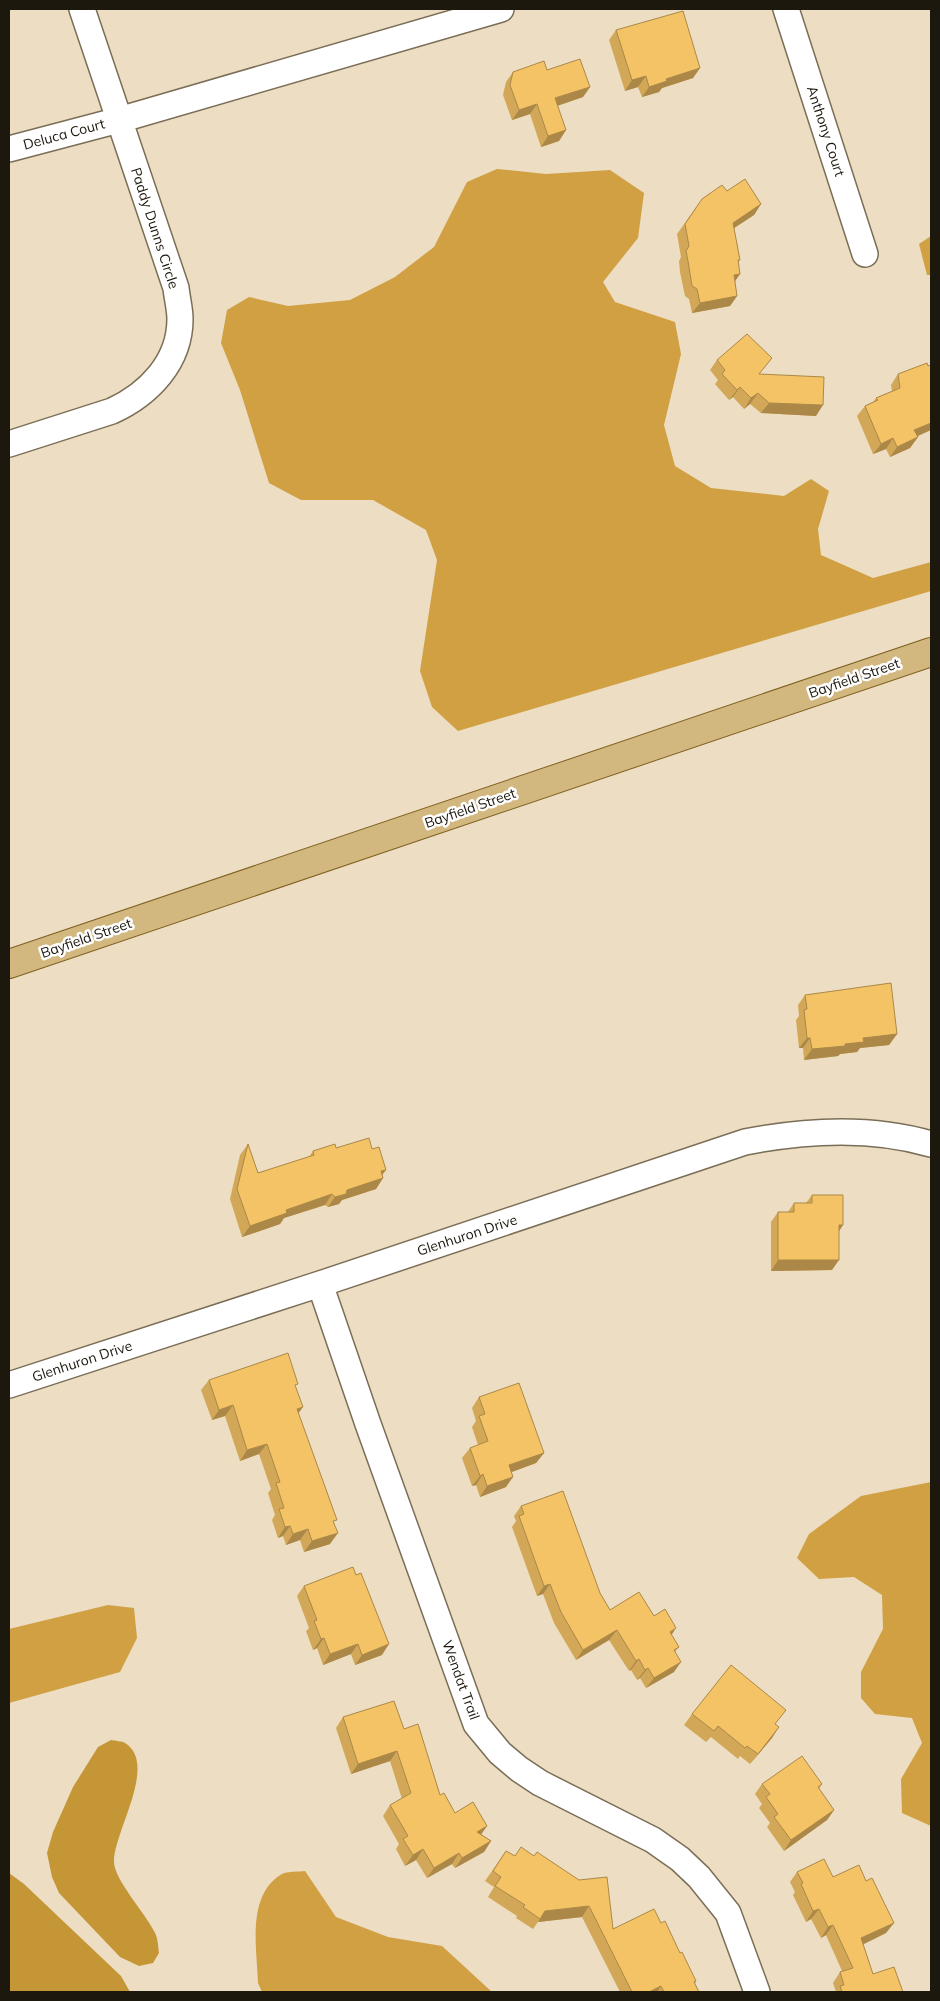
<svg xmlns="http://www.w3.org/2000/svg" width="940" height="2001" viewBox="0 0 940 2001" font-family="Mulish,sans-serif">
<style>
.forest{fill:#d0a042}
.water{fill:#c59636}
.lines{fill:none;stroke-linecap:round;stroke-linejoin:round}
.minor-casing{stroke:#7b6e57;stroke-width:28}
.primary-casing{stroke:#7f6020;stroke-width:30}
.minor{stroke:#fff;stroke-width:25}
.primary{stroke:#d2b77f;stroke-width:28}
.wall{fill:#d2a858}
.shaded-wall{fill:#ab8847}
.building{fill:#f4c366;stroke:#ab8847}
.labels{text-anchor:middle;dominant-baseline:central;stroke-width:5;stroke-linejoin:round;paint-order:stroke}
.street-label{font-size:14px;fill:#1d180e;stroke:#fff}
</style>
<rect width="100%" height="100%" fill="#ecddc3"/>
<path class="forest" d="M497 169 546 174 610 170 644 193 638 238 603 282 615 302 675 322 681 354 664 425 675 466 711 488 784 496 811 479 829 491 818 529 821 555 873 578 931 562V591L458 731 432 707 420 671 437 560 426 530 373 500H301L269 483 240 390 221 343 227 310 249 297 288 306 350 300 395 277 434 247 467 182Z
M931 236V275H927L919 244Z
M931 1482V1826L902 1813 901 1779 922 1743 912 1718 875 1714 861 1698V1672L883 1629 882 1595 854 1577 819 1579 797 1558 809 1534 861 1496Z
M108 1605 134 1608 137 1638 120 1672 9 1703V1629Z
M305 1871 336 1917 388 1937 442 1946 492 1992H262L258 1983C257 1949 246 1895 282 1874 288 1871 299 1872 305 1871Z"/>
<path class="water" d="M111 1740C115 1741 122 1741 125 1743 159 1764 113 1833 114 1862 114 1879 145 1913 154 1931 158 1937 158 1946 159 1953L153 1963 139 1966 120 1957 59 1893 52 1877 47 1853 53 1832 73 1787 98 1747Z
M9 1873 24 1884 121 1976 130 1992H9Z"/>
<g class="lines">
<g class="minor-casing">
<path id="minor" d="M786 9 865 254
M9 149 119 120 501 9
M9 444 112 411C149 394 180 362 180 319 180 309 177 298 176 288L82 9
M320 1284 368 1424 476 1724 500 1753 519 1769 540 1783 653 1840 680 1859 699 1877 728 1913 757 1992
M9 1385 320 1284 745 1142C806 1130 870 1126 931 1144"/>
</g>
<g class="primary-casing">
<path id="primary" d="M9 964 931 652"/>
</g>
<use href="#minor" class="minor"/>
<use href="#primary" class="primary"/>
</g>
<path class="wall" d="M616 30 700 68 693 78 662 88 659 92 642 97 638 87 625 91 609 40Z
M513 72 590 87 583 97 557 106 566 130 559 141 541 147 530 114 512 120 503 95 506 82Z
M727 191 761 204 754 215 734 228 740 260 738 263 740 274 735 281 737 296 730 306 692 313 689 299 685 296 680 272 679 261 681 257 677 234 702 199Z
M717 360 760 374 816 416 761 413 750 404 744 409 733 397 729 400 715 384 718 380 710 370Z
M898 374 918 437 910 448 890 457 886 449 873 454 857 416 865 406 873 402 876 398 892 391 891 385Z
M805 995 897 1034 889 1045 860 1048 857 1052 840 1054 838 1056 804 1060 803 1048H799L796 1020 799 1016 798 1005Z
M248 1144 258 1173 309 1157 313 1151 336 1148 372 1149 386 1170 382 1175 383 1178 376 1189 342 1200 339 1204 328 1207 325 1205 284 1218 280 1224 242 1237 230 1199 240 1155Z
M812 1195 839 1231 832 1270 771 1271V1222L778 1212H788L794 1203H806Z
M209 1380 296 1387 298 1414 334 1523 330 1544 304 1552 300 1540 286 1545 283 1536 278 1538 272 1520 275 1515 268 1493 271 1489 259 1454 240 1461 225 1416 212 1420 201 1390Z
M479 1397 544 1453 536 1463 511 1472 506 1487 480 1497 476 1485 472 1486 462 1458 470 1448 478 1445 472 1427 476 1421 472 1408Z
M521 1506 600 1593 610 1610 654 1616 671 1635 679 1647 675 1652 674 1672 646 1688 640 1678 637 1680 631 1670 629 1671 609 1640 576 1660 554 1623 543 1594 537 1596 512 1527 516 1521 514 1516Z
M304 1586 382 1655 355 1665 351 1654 323 1665 317 1648 313 1650 306 1631 309 1628 297 1596Z
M692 1714 775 1724 772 1738 750 1764 740 1756 738 1759 711 1737 706 1742 684 1725Z
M343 1717 404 1729 440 1795 455 1813 487 1826 481 1834 491 1841 484 1852 455 1868 452 1864 427 1878 416 1860 405 1866 396 1849 399 1844 383 1816 390 1805 402 1799 390 1761 351 1774 336 1728Z
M762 1784H822L819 1789 834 1810 827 1820 784 1851 767 1827 770 1823 759 1808 762 1804 755 1794Z
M506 1851 515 1856H534L613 1929 661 1923 680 1953 696 1981 695 1984 699 1992H620L582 1917 538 1922 533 1929 516 1918 517 1916 488 1897 494 1887 485 1881Z
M797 1872 833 1877 886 1933 863 1944 873 1974 903 1992H836L833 1983 840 1972 842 1971 826 1935 821 1938 811 1919 806 1922 793 1895 795 1892 790 1882Z"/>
<path class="shaded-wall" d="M700 68 693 78 662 88 659 92 642 97 649 87 666 79Z
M646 76 638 87 625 91 632 80Z
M590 87 583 97 548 109 555 98Z
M537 104 530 114 512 120 519 110Z
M566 130 559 141 541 147 548 136Z
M761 204 754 215 725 234 733 223Z
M740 274 733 284 734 275Z
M737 296 730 306 692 313 700 303Z
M740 387 733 397 729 400 737 390Z
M758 393 750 404 744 409 751 398Z
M769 403 823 405 816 416 761 413Z
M931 423V430L907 441 914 430Z
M918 437 910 448 890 457 897 447Z
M893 438 886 449 873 454 881 444Z
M897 1034 889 1045 860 1048 857 1052 840 1054 838 1056 804 1060 812 1049 845 1044 863 1038Z
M807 1038H810L803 1048H799Z
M386 1170 378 1180 383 1178 376 1189 342 1200 339 1204 328 1207 335 1197 381 1171Z
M332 1194 325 1205 284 1218 280 1224 242 1237 250 1226 286 1210Z
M839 1225H843L836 1236Z
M778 1260H839L832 1270 771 1271Z
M233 1405 225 1416 212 1420 219 1410Z
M303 1407 295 1418 297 1409Z
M267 1444 259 1454 240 1461 247 1450Z
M544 1453 536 1463 501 1476 509 1465Z
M483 1474 476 1485 472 1486 480 1476Z
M513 1477 506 1487 480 1497 487 1486Z
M290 1526 283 1536 278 1538 285 1527Z
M308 1529 300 1540 286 1545 293 1534Z
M338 1533 330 1544 304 1552 312 1541Z
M550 1584 543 1594 537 1596 544 1586Z
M676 1628 669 1639 670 1632Z
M617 1630 609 1640 576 1660 583 1650Z
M324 1638 317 1648 313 1650 321 1639Z
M358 1644 351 1654 323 1665 330 1654Z
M389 1644 382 1655 355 1665 362 1655Z
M639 1659 631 1670 629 1671 636 1661Z
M681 1662 674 1672 646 1688 654 1678Z
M648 1668 640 1678 637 1680 645 1670Z
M779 1727 772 1738 750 1764 758 1754Z
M397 1751 390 1761 351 1774 358 1764Z
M834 1810 827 1820 784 1851 791 1840Z
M487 1826 480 1836 477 1832Z
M491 1841 484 1852 455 1868 462 1858Z
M423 1849 416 1860 405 1866 413 1855Z
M459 1853 452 1864 427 1878 434 1868Z
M589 1906 582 1917 538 1922 545 1911Z
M819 1909 811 1919 806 1922 813 1911Z
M894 1923 886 1933 854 1949 861 1938Z
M833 1925 826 1935 821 1938 828 1927Z
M661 1986 657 1992H649Z"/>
<path class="building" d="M683 11 700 68 666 79 667 81 649 87 646 76 632 80 616 30Z
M580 59 590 87 555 98 566 130 548 136 537 104 519 110 510 85 513 72 544 61 547 70Z
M745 179 761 204 733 223 740 260H738L740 274 734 275 737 296 700 303 697 289 692 286 688 261 686 251 689 246 685 224 702 199 722 185 727 191Z
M747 334 772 358 759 374 824 377 823 405 769 403 758 393 751 398 740 387 737 390 722 374 725 370 717 360Z
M927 363 928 366 931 365V423L914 430 918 437 897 447 893 438 881 444 865 406 878 400 876 398 900 388 898 374Z
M891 983 897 1034 863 1038 864 1042 845 1044V1046L812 1049 810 1038H807L804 1010 807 1009 805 995Z
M369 1138 372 1149 379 1147 386 1170 381 1171 383 1178 347 1190 346 1194 335 1197 332 1194 286 1210 287 1213 250 1226 237 1189 248 1144 258 1173 314 1155 313 1151 335 1144 336 1148Z
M812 1195H843V1225H839V1260H778V1212H794V1203H812Z
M288 1353 298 1384 295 1385 303 1407 297 1409 337 1520 333 1521 338 1533 312 1541 308 1529 293 1534 290 1526 285 1527 279 1509 284 1508 276 1483 280 1482 267 1444 247 1450 233 1405 219 1410 209 1380Z
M519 1383 544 1453 509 1465 513 1477 487 1486 483 1474 480 1476 470 1448 488 1441 479 1416 485 1414 479 1397Z
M563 1491 600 1593 610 1610 639 1592 654 1616 665 1609 676 1628 670 1632 679 1647 674 1650 681 1662 654 1678 648 1668 645 1670 639 1659 636 1661 617 1630 583 1650 561 1612 550 1584 544 1586 519 1516 524 1514 521 1506Z
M353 1567 356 1575 361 1573 389 1644 362 1655 358 1644 330 1654 324 1638 321 1639 314 1621 317 1620 304 1586Z
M731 1665 786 1710 775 1724 779 1727 758 1754 747 1746 745 1748 718 1726 714 1731 692 1714Z
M394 1701 404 1729 418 1724 440 1795 444 1793 455 1813 473 1802 487 1826 477 1832 491 1841 462 1858 459 1853 434 1868 423 1849 413 1855 403 1839 408 1836 390 1805 411 1793 397 1751 358 1764 343 1717Z
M802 1756 822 1784 818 1787 834 1810 791 1840 774 1817 778 1814 766 1797 770 1794 762 1784Z
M521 1847 534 1856 537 1852 579 1880 607 1877 613 1929 654 1909 661 1923 665 1921 680 1953 682 1952 696 1981 694 1982 699 1992H664L661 1986 649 1992H632L589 1906 545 1911 540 1919 523 1907 525 1905 495 1886 501 1877 493 1871 506 1851 515 1856Z
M824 1859 833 1877 859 1865 866 1881 872 1878 894 1923 861 1938 873 1974 894 1967 903 1992H842L840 1986 844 1985 840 1972 853 1968 833 1925 828 1927 819 1909 813 1911 801 1884 803 1883 797 1872Z"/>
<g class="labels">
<g class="street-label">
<text transform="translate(826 131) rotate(72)">Anthony Court</text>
<text transform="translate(64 134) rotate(-15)">Deluca Court</text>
<text transform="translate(155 228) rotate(72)">Paddy Dunns Circle</text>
<text transform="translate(854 678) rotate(-19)">Bayfield Street</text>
<text transform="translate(470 808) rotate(-19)">Bayfield Street</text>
<text transform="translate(86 938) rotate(-19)">Bayfield Street</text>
<text transform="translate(467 1235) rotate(-18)">Glenhuron Drive</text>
<text transform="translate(82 1361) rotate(-18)">Glenhuron Drive</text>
<text transform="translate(461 1680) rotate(70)">Wendat Trail</text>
</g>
</g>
<rect width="940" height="2001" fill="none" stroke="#1d180e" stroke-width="20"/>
</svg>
